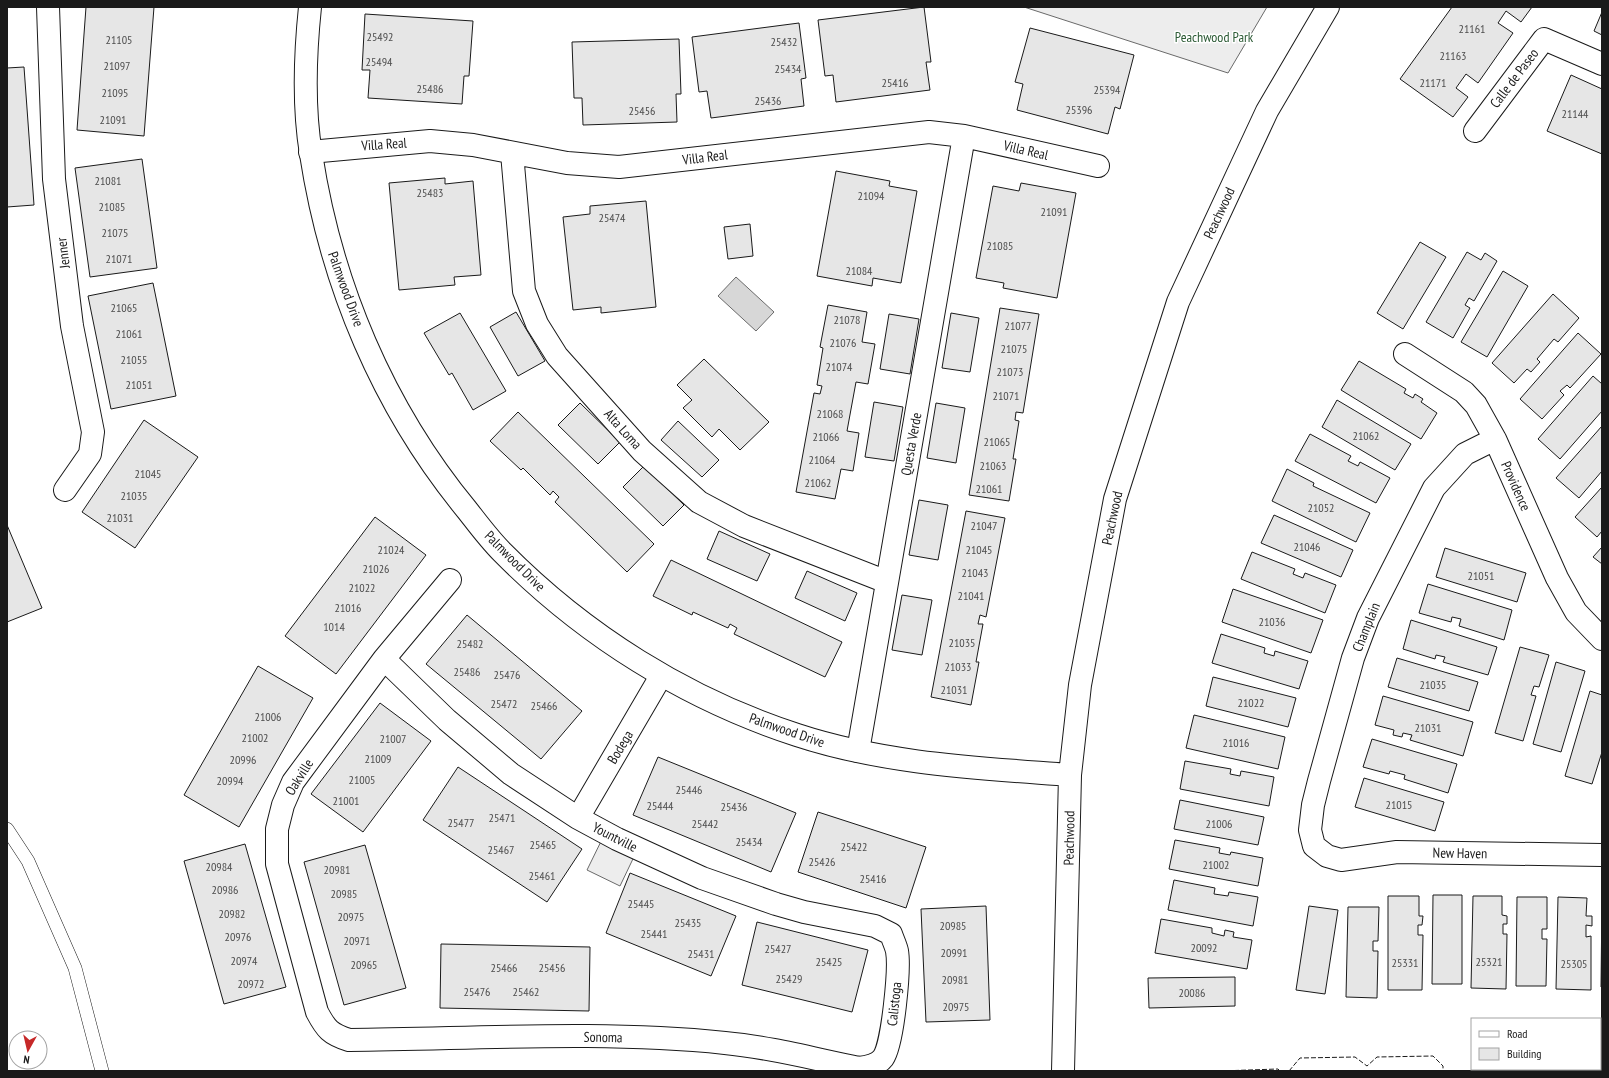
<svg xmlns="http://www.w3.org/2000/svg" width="1609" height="1078" viewBox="0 0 1609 1078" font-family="'PT Sans Narrow',sans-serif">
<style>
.built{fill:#ededed;stroke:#6a6a6a}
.water{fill:#d7d7d7;stroke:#6a6a6a}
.building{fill:#e6e6e6;stroke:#1a1a1a}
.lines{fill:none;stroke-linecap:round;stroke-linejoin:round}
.service-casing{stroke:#1a1a1a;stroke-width:14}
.minor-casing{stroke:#1a1a1a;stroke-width:24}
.tertiary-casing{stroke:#1a1a1a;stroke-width:24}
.service{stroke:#fff;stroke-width:13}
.minor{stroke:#fff;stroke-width:22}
.tertiary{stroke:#fff;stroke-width:22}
.fence{stroke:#1a1a1a;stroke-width:1;stroke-dasharray:5 2;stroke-linecap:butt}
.labels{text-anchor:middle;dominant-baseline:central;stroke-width:3;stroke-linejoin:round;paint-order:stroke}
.number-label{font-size:12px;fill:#4d4d4d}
.park-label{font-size:14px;fill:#2b5a34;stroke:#fff}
.street-label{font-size:14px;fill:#1a1a1a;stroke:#fff}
</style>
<rect width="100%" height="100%" fill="#fff"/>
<path class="built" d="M1024 7H1267L1228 73Z
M610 823 642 840 620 886 587 870Z"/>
<path class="water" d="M736 277 774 312 756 331 718 296Z"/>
<path class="building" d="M86 7H154L144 136 77 130Z
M924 7 931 62H926L930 90 836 102 833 75 825 76 818 20Z
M1452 7H1532L1521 22 1506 11 1498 23 1513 33 1478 83 1466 74 1456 88 1468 97 1453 117 1400 79Z
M1602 12V35L1594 31Z
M365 14 473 21 469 76H464L462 104 368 98 370 70H362Z
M799 23 806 78 801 79 804 106 711 118 707 91 699 92 692 37Z
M1030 28 1134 55 1120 109 1115 107 1108 134 1017 110 1023 84 1015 82Z
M679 39 681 94H676L677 122 583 125 582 98H574L572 42Z
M24 67 34 205 7 207V68Z
M1571 75 1602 89V154L1547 131Z
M142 159 157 268 90 277 75 168Z
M836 171 890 181 889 186 917 191 901 283 873 278 872 286 817 276Z
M445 178V184L473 181 481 275 454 277 455 285 399 290 389 183Z
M1021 183 1076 193 1057 298 1003 288 1004 283 976 278 993 186 1019 191Z
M646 201 656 307 601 313V307L573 310 563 217 590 214V206Z
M750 224 753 256 728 259 724 227Z
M1420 242 1446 257 1403 329 1377 313Z
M1467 252 1481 260 1485 253 1497 261 1474 301 1469 298 1465 305 1470 308 1453 338 1426 322Z
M1503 271 1528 286 1487 357 1461 342Z
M153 283 176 396 111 409 88 296Z
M1553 294 1579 318 1558 342 1554 339 1537 359 1540 362 1531 372 1527 369 1514 383 1492 363Z
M828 305 867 312 862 342 875 344 868 384 856 382 847 431 859 433 853 471 841 469 835 499 796 492 814 393 820 394 822 386 817 385 823 348 820 347Z
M1000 308 1039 314 1023 413 1016 412 1015 420 1019 421 1013 459H1016L1009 501 969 495Z
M516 312 545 361 518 376 490 327Z
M460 313 506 391 473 410 452 373 449 375 424 333Z
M951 313 979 318 970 372 942 368Z
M889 314 919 319 910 374 880 369Z
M1578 333 1601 354 1570 388 1567 385 1560 391 1564 395 1542 419 1520 399Z
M704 359 769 422 740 450 719 429 712 437 683 408 692 400 677 385Z
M1359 361 1406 389 1404 393 1413 398 1415 394 1423 399 1421 402 1437 413 1421 439 1341 390Z
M1593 376 1602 384V411L1560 459 1538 439Z
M1337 400 1411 444 1395 470 1322 427Z
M874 402 903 407 894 461 865 457Z
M580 403 620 442 598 464 558 425Z
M936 403 965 408 956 463 927 458Z
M518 412 654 544 627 572 555 502 559 497 553 491 550 495 523 468 521 470 490 441Z
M144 420 198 457 135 548 82 512Z
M678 421 719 460 702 477 661 440Z
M1602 426V471L1579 498 1556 478Z
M1310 434 1351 456 1348 461 1358 466 1360 462 1390 478 1376 503 1295 461Z
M644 466 684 505 663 526 623 487Z
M1287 469 1314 483 1313 486 1370 513 1356 542 1272 501Z
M1602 487V531L1597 537 1575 517Z
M919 500 948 505 938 560 909 555Z
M966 511 1005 518 986 617 980 615 978 624H983L976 662H979L971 705 931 697Z
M1274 515 1353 550 1341 577 1261 543Z
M375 517 426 555 336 674 285 636Z
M7 525 42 608 7 622Z
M719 531 770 554 757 581 707 559Z
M1602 547V564L1593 557Z
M1445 548 1526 573 1517 602 1436 577Z
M1252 552 1295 569 1293 574 1303 578 1305 573 1336 585 1325 613 1241 579Z
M671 560 842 642 825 677 734 634 737 628 730 624 728 628 693 612 692 615 653 596Z
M807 571 857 593 845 621 795 598Z
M1428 584 1512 610 1504 640 1459 626 1461 619 1452 617 1451 622 1419 613Z
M1233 589 1323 620 1311 653 1222 622Z
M902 595 932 600 922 655 892 650Z
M467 615 582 711 541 759 426 664Z
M1411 620 1497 647 1488 675 1443 662 1445 657 1436 655 1435 659 1403 649Z
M1221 634 1265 648 1264 653 1274 656 1275 651 1308 661 1299 689 1212 663Z
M1520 647 1549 655 1539 687 1534 686 1531 695 1536 696 1523 741 1495 733Z
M1397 658 1478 682 1469 711 1388 687Z
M1556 662 1585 671 1561 752 1533 744Z
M258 666 313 698 239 827 184 795Z
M1213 677 1296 698 1288 727 1206 706Z
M1590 691 1602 695V752L1592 784 1565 776Z
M1383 696 1473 722 1463 756 1410 740 1412 735 1403 733 1402 737 1393 735 1394 730 1375 725Z
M380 703 431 741 363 832 311 794Z
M1194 715 1285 737 1278 769 1186 748Z
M1372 739 1457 764 1448 793 1404 779 1405 775 1390 771 1389 774 1363 767Z
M658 757 796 813 771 872 633 815Z
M1185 761 1231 769 1230 774 1240 776 1241 771 1274 777 1269 806 1180 789Z
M458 767 582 849 547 902 423 820Z
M1364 778 1444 802 1435 831 1355 807Z
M1180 800 1264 817 1258 845 1174 829Z
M818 812 926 847 906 908 798 872Z
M1175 840 1220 848 1219 853 1230 855 1231 852 1263 858 1258 886 1169 869Z
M245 844 286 987 224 1004 184 861Z
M365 845 406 988 344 1005 304 862Z
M630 873 736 916 711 976 606 933Z
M1174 880 1215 888 1214 894 1228 896 1229 892 1258 897 1253 926 1168 910Z
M1433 895H1462V984H1432Z
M1388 896H1419V916H1423L1422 925H1418V935H1423L1422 990H1388Z
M1473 896H1502V915L1507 916V924H1503V934H1507L1506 989 1471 988Z
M1517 897H1547V929H1542V939H1547L1546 986H1516Z
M1558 897 1587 898 1586 916H1592V926L1586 925V937L1591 936V990L1556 989Z
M1602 897V987H1601Z
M986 906 990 1020 926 1022 921 909Z
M1309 906 1338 910 1325 994 1296 990Z
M1348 907H1379L1378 941H1373V951H1378L1377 998 1346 997Z
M1161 919 1212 928V933L1224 936 1225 930 1234 932 1233 937 1252 940 1247 969 1155 953Z
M757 922 868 950 852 1012 742 985Z
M441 944 590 947 589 1011 440 1008Z
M1235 977V1006L1149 1008 1148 978Z"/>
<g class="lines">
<g class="service-casing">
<path id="service" d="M7 829 28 861 75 968 102 1071"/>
</g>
<g class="minor-casing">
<path id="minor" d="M48 7 54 179 72 326 93 432 90 454 65 490
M1475 131 1544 39 1602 64
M310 152 430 141 473 145 567 163 619 167 929 132 964 136 1098 166
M512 153 524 291 537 324 557 356 642 451 699 502 744 526 887 582
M1405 354 1464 392 1476 405 1495 439 1557 578 1576 612 1602 639
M1495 439 1465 454 1434 488 1368 618 1353 658 1319 781 1313 805 1310 830 1314 846 1327 856 1341 860 1397 852 1602 855
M384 659 447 720 511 774 578 818 617 839 702 878 776 904 804 912 875 926 891 934C893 940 896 946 897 951 900 968 893 1044 883 1058 878 1065 867 1067 859 1068 814 1059 770 1047 725 1043 600 1030 474 1039 349 1040 330 1034 326 1029 317 1012L277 864V829L283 805 293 782 384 659 450 580
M858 751 964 136
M578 818 661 676"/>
</g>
<g class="tertiary-casing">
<path id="tertiary" d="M310 7C305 55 303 106 311 154 331 284 383 408 467 510 478 524 489 539 502 552 584 635 686 699 797 735 885 764 979 768 1070 775
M1063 1071 1070 775 1080 685 1115 499 1178 302 1267 111 1328 7"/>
</g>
<use href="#service" class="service"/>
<use href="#minor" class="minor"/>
<use href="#tertiary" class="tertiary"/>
<path class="fence" d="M1600 1054H1602
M1558 1069V1071
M1173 1071H1202
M1220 1071 1278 1069 1280 1071
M1289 1071 1300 1058 1355 1057 1367 1066 1377 1057 1433 1056 1443 1066V1071"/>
</g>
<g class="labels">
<g class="number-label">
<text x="1472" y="28">21161</text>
<text x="380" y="36">25492</text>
<text x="119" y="39">21105</text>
<text x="784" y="41">25432</text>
<text x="1453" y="55">21163</text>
<text x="379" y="61">25494</text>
<text x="117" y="65">21097</text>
<text x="788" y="68">25434</text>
<text x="895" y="82">25416</text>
<text x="1433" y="82">21171</text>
<text x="430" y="88">25486</text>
<text x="1107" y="89">25394</text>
<text x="115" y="92">21095</text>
<text x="768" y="100">25436</text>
<text x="1079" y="109">25396</text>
<text x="642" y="110">25456</text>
<text x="1575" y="113">21144</text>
<text x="113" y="119">21091</text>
<text x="108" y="180">21081</text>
<text x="430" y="192">25483</text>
<text x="871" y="195">21094</text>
<text x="112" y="206">21085</text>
<text x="1054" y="211">21091</text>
<text x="612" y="217">25474</text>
<text x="115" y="232">21075</text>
<text x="1000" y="245">21085</text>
<text x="119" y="258">21071</text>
<text x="859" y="270">21084</text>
<text x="124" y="307">21065</text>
<text x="847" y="319">21078</text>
<text x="1018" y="325">21077</text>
<text x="129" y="333">21061</text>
<text x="843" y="342">21076</text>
<text x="1014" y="348">21075</text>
<text x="134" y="359">21055</text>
<text x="839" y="366">21074</text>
<text x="1010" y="371">21073</text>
<text x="139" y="384">21051</text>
<text x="1006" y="395">21071</text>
<text x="830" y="413">21068</text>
<text x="1366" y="435">21062</text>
<text x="826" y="436">21066</text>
<text x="997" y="441">21065</text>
<text x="822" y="459">21064</text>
<text x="993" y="465">21063</text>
<text x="148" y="473">21045</text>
<text x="818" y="482">21062</text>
<text x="989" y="488">21061</text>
<text x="134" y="495">21035</text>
<text x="1321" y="507">21052</text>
<text x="120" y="517">21031</text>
<text x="984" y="525">21047</text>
<text x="1307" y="546">21046</text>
<text x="391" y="549">21024</text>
<text x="979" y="549">21045</text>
<text x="376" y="568">21026</text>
<text x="975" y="572">21043</text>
<text x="1481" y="575">21051</text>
<text x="362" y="587">21022</text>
<text x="971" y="595">21041</text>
<text x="348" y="607">21016</text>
<text x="1272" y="621">21036</text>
<text x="334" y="626">1014</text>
<text x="962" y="642">21035</text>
<text x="470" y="643">25482</text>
<text x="958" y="666">21033</text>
<text x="467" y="671">25486</text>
<text x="507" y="674">25476</text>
<text x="1433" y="684">21035</text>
<text x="954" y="689">21031</text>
<text x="1251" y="702">21022</text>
<text x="504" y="703">25472</text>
<text x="544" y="705">25466</text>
<text x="268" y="716">21006</text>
<text x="1428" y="727">21031</text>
<text x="255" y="737">21002</text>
<text x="393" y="738">21007</text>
<text x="1236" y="742">21016</text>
<text x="378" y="758">21009</text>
<text x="243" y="759">20996</text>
<text x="362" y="779">21005</text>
<text x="230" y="780">20994</text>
<text x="689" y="789">25446</text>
<text x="346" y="800">21001</text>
<text x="1399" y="804">21015</text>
<text x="660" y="805">25444</text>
<text x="734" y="806">25436</text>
<text x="502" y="817">25471</text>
<text x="461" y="822">25477</text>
<text x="705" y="823">25442</text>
<text x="1219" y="823">21006</text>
<text x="749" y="841">25434</text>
<text x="543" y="844">25465</text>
<text x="854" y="846">25422</text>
<text x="501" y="849">25467</text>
<text x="822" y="861">25426</text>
<text x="1216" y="864">21002</text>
<text x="219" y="866">20984</text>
<text x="337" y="869">20981</text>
<text x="542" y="875">25461</text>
<text x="873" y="878">25416</text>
<text x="225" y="889">20986</text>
<text x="344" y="893">20985</text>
<text x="641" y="903">25445</text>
<text x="232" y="913">20982</text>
<text x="351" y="916">20975</text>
<text x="688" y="922">25435</text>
<text x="953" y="925">20985</text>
<text x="654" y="933">25441</text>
<text x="238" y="936">20976</text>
<text x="357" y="940">20971</text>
<text x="1204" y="947">20092</text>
<text x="778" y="948">25427</text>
<text x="954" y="952">20991</text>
<text x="701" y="953">25431</text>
<text x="244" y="960">20974</text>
<text x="829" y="961">25425</text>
<text x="1489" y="961">25321</text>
<text x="1405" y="962">25331</text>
<text x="1574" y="963">25305</text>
<text x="364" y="964">20965</text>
<text x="504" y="967">25466</text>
<text x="552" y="967">25456</text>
<text x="789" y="978">25429</text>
<text x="955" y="979">20981</text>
<text x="251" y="983">20972</text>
<text x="477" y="991">25476</text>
<text x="526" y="991">25462</text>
<text x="1192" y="992">20086</text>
<text x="956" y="1006">20975</text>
</g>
<g class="park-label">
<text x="1214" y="37">Peachwood Park</text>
</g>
<g class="street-label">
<text transform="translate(1514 78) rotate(-53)">Calle de Paseo</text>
<text transform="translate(384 144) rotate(-4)">Villa Real</text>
<text transform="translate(1026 150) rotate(13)">Villa Real</text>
<text transform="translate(705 157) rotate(-7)">Villa Real</text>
<text transform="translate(1219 213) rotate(-65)">Peachwood</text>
<text transform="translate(63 253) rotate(-97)">Jenner</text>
<text transform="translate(346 289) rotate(70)">Palmwood Drive</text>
<text transform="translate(623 429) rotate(48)">Alta Loma</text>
<text transform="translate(911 444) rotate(-80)">Questa Verde</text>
<text transform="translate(1516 486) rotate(66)">Providence</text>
<text transform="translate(1112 518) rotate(-78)">Peachwood</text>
<text transform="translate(515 561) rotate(45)">Palmwood Drive</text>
<text transform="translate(1366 627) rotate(-68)">Champlain</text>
<text transform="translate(787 730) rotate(19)">Palmwood Drive</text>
<text transform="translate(620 747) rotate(-59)">Bodega</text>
<text transform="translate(299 777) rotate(-58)">Oakville</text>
<text transform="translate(615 837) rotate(27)">Yountville</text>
<text transform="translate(1069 838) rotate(-89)">Peachwood</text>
<text transform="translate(1460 853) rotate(1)">New Haven</text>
<text transform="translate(894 1004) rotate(-84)">Calistoga</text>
<text transform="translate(603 1037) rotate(1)">Sonoma</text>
</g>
</g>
<rect width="1609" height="1078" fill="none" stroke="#1a1a1a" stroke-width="16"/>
<rect x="1471" y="1018" width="130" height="52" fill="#ffffff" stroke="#a3a3a3"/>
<rect x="1479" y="1031" width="20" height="6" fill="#ffffff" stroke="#a3a3a3"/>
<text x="1507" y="1038" font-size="12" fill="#1a1a1a">Road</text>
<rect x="1479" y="1048" width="20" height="12" fill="#e6e6e6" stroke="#a3a3a3"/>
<text x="1507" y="1058" font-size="12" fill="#1a1a1a">Building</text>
<g transform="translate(28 1050) rotate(188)"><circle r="19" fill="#ffffff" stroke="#a3a3a3"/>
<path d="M0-3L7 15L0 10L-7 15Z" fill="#c62828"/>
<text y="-6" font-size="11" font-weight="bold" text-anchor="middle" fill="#1a1a1a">N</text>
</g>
</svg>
